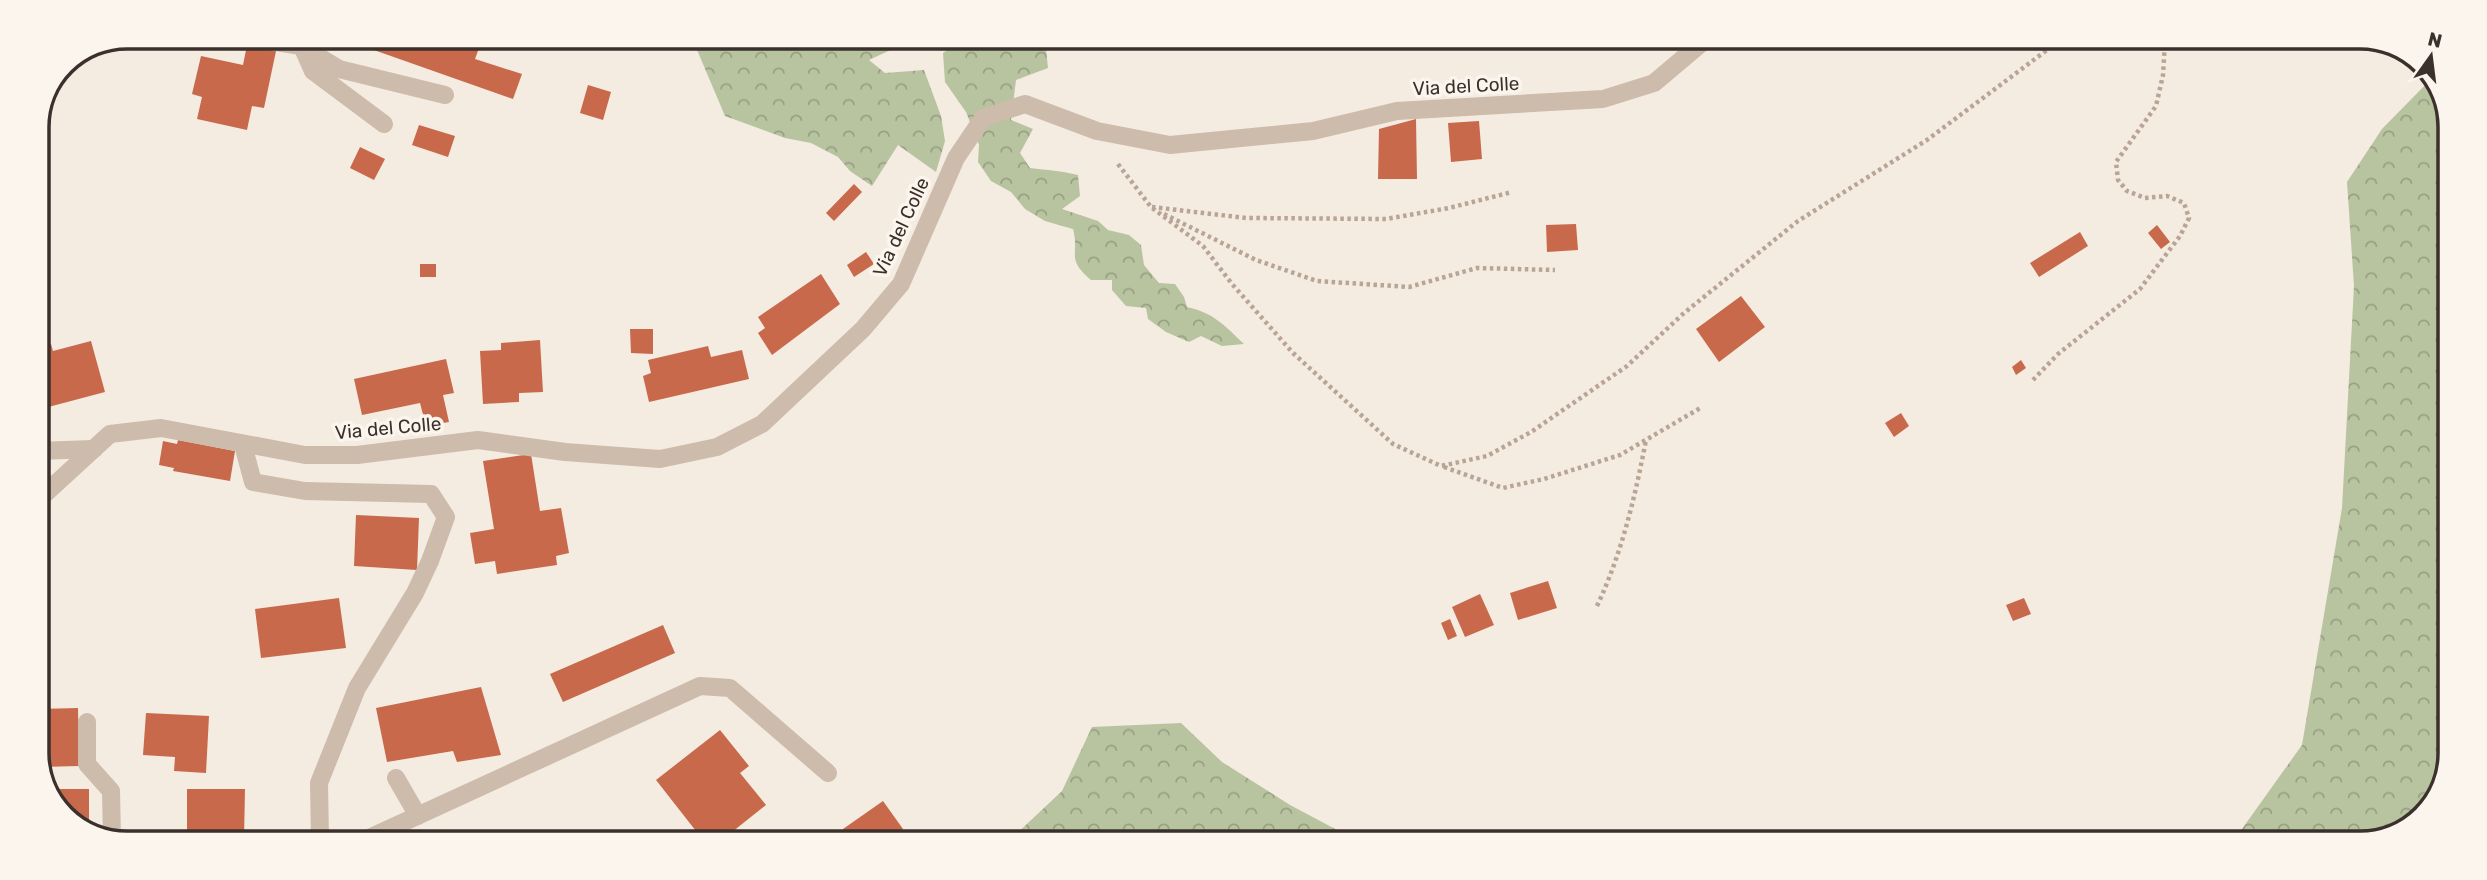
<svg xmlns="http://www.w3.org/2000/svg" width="2487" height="880" viewBox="0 0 2487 880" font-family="Rubik,sans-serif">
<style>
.forest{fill:url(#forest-crowns)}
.building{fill:#c8694b}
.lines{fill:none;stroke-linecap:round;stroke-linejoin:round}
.path{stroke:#b9a596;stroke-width:4.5;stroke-dasharray:3.5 3.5;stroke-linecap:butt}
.service{stroke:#cdbbac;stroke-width:18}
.minor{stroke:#cdbbac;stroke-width:18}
.labels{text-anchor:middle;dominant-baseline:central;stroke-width:7;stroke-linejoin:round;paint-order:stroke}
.street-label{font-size:19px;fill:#3b302b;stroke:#fbf5ee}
.rim{fill:none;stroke:#3b302b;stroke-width:3.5}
</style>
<defs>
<pattern id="forest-crowns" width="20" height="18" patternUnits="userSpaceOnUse" patternTransform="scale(1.75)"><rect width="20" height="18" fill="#b8c4a0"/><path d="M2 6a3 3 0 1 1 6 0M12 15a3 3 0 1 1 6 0" fill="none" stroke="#97a083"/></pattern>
</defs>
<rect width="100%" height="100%" fill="#f4ebe1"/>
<path class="forest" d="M692 38H893L897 47 869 60 885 73 924 70 941 116 945 141 936 172 898 145 872 186 850 171 838 157 811 143 785 138 725 116Z
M957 38 1045 39 1048 68 1016 80 1011 120 1033 129 1020 153 1030 168C1047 170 1062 171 1078 175L1080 196 1062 209 1098 221 1108 230 1129 235 1141 245 1144 265 1159 283 1175 284 1184 297 1187 307C1214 313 1224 325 1244 344L1222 346 1201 336 1189 342 1166 332 1148 319 1146 308 1126 306 1112 290V280H1091C1065 258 1080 255 1073 229L1045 221 1025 209 1011 192 991 181 978 162 979 145 966 112 945 82 943 53 957 43Z
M2433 77 2450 121 2446 781 2415 825 2360 843H2232L2302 745 2342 508 2354 286 2347 182 2382 129Z
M1181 723 1222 762 1290 805 1358 841 1013 840 1012 838 1062 791 1092 727Z"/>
<path class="building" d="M366 37H477L482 40 475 59 522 74 513 99 371 49 374 40Z
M247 45 276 51 264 108 252 106 247 130 197 119 202 97 192 94 201 56 243 65Z
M588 85 611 92 603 120 580 113Z
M1416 119 1417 179H1378L1379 129Z
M1479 121 1482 159 1451 162 1448 123Z
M419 125 455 136 448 157 412 145Z
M360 147 385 159 374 180 350 168Z
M854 184 862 192 834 221 826 213Z
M1576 224 1578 250 1547 252 1546 225Z
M2157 225 2170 242 2161 249 2148 233Z
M2080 232 2088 246 2039 277 2030 263Z
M866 252 874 264 854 277 847 265Z
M420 264H436V277H420Z
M821 274 840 304 772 355 758 333 765 328 758 317Z
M1741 296 1765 327 1719 362 1696 329Z
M630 329H653V354L631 353Z
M540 340 543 392 519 393V402L483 404 480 351 501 350V343Z
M91 341 105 392 37 410V347L51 344 53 351Z
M708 346 711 357 742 350 749 379 649 402 643 376 651 373 648 360Z
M446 359 454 393 443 395 449 422 426 426 420 403 362 415 354 379Z
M2021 360 2026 368 2016 375 2012 367Z
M1901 413 1909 426 1894 437 1885 423Z
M178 440 235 451 230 481 173 471 174 468 159 465 163 441 177 444Z
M531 454 540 511 561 508 569 553 556 556 557 565 497 574 495 561 475 564 470 533 494 529 483 461Z
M356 515 419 518 417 570 354 566Z
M1548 581 1557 608 1518 620 1510 593Z
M1480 594 1494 625 1465 637 1452 607Z
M339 598 346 648 261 658 255 609Z
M2024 598 2031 614 2013 621 2006 605Z
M1450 619 1457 636 1448 640 1441 623Z
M663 625 675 653 563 702 550 674Z
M481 687 501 755 457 762 453 751 387 762 376 708Z
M78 708 79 766 40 767 37 759 38 709Z
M146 713 209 716 206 773 174 771 175 757 143 755Z
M720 730 749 766 740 773 766 805 722 840H703L656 780Z
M48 789H89V832L56 808Z
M187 789H245L244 839H210V832H187Z
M883 801 903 829 887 840H851L843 829Z"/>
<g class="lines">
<path class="path" d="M1118 164 1151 207 1203 246 1232 284 1293 353 1393 444 1441 466 1487 456 1531 432 1627 366 1684 313 1798 221 1927 140 2059 41
M1152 207 1246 218 1386 219 1449 208 1512 192
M1164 214 1256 260 1317 281 1409 287 1477 268 1555 270
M2033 380 2058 354 2140 289 2180 236 2189 218 2184 203 2167 196 2145 198 2127 191 2118 180 2116 162 2156 106 2163 75 2165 41
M1444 467 1503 488 1544 479 1620 455 1702 407
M1597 606C1622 553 1635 497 1646 440"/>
<path class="service" d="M246 37 301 46 339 69 445 95
M301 44 313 71 384 124
M37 451 94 449
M87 722V764L111 791 112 839
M396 778 418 816
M367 839 700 686 730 688 828 773"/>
<path class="minor" d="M243 445 253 482 305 491 431 494 446 517 430 561 415 593 357 688 319 783 320 839
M37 501 110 434 161 428 305 455H357L478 440 565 452 660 459 717 447 762 424 863 329 901 284 956 158 983 118 1025 104 1097 131 1170 145 1313 131 1397 111 1603 99 1654 83 1705 40"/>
</g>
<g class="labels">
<g class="street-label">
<text transform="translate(1466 86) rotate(-3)">Via del Colle</text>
<text transform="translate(901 227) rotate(-65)">Via del Colle</text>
<text transform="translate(388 428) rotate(-5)">Via del Colle</text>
</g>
</g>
<path d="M0 0H2487V880H0ZM127 49H2360A78 78 0 0 1 2438 127V753A78 78 0 0 1 2360 831H127A78 78 0 0 1 49 753V127A78 78 0 0 1 127 49Z" fill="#fbf5ee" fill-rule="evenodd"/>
<path class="rim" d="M127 49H2360A78 78 0 0 1 2438 127V753A78 78 0 0 1 2360 831H127A78 78 0 0 1 49 753V127A78 78 0 0 1 127 49Z"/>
<g transform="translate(2431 56) rotate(14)" stroke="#fbf5ee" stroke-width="5" paint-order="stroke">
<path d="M0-5L12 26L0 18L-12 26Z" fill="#3b302b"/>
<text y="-10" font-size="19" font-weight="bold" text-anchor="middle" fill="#3b302b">N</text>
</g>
</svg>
